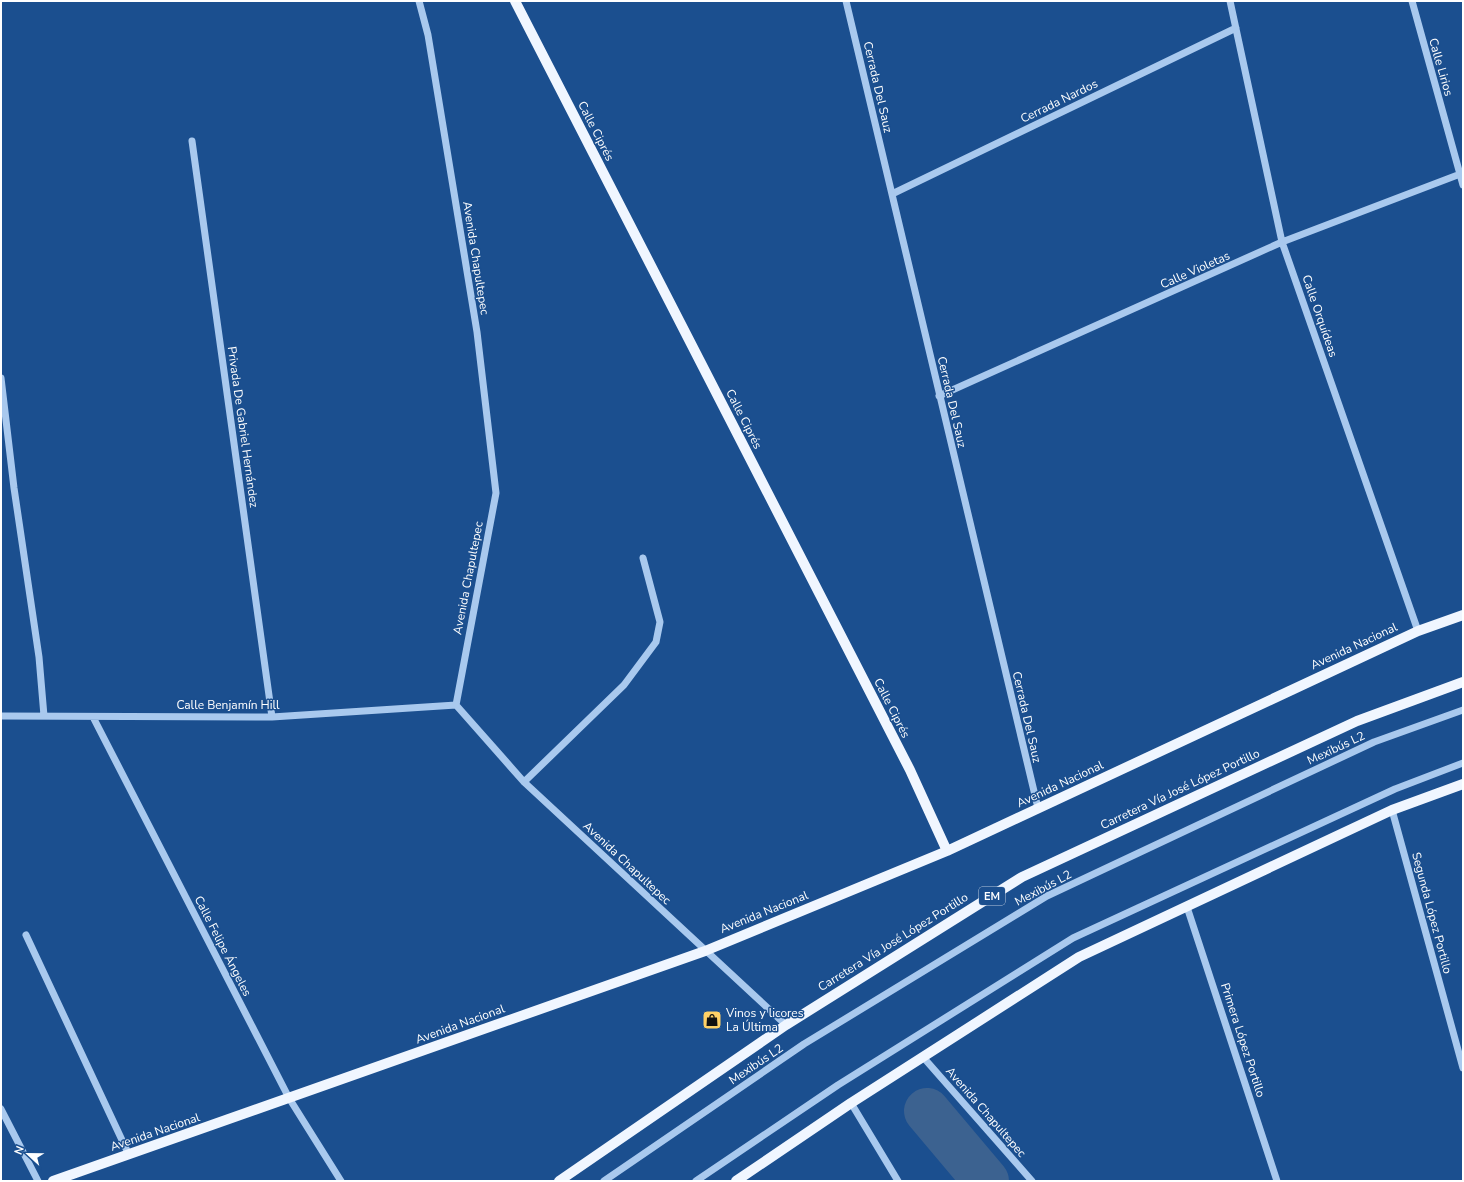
<svg xmlns="http://www.w3.org/2000/svg" width="1464" height="1182" viewBox="0 0 1464 1182" font-family="'Nunito Sans',sans-serif">
<style>
.lines{fill:none;stroke-linecap:round;stroke-linejoin:round}
.river{stroke:#3c6290;stroke-width:46}
.minor{stroke:#a9c9ee;stroke-width:7}
.major{stroke:#f0f6ff;stroke-width:10}
.labels{text-anchor:middle;dominant-baseline:central;stroke-width:3;stroke-linejoin:round;paint-order:stroke}
.shield{fill:#1b4f8f;stroke:#bbcadd;stroke-width:1}
.shield-label{font-size:11px;font-weight:bold;fill:#fff}
.street-label{font-size:12px;fill:#fff;stroke:#1b4f8f}
.poi-label{font-size:12px;fill:#fff;stroke:#1b4f8f;text-anchor:start}
</style>
<rect width="100%" height="100%" fill="#1b4f8f"/>
<g class="lines">
<path class="river" d="M927 1111 986 1181"/>
<path class="minor" d="M419 1 428 35 477 332 496 493 456 705
M846 1 1038 808
M1230 1 1282 242 1418 631
M1412 1 1463 185
M192 141 272 717
M892 194 1236 28
M1 378 14 488 39 657 44 716
M939 396 1282 242 1463 173
M456 705 524 782 786 1025
M1 716 272 717 456 705
M93 717 289 1098 341 1181
M524 782 624 685 656 642 660 622 643 558
M1392 810 1463 1068
M1187 907 1277 1181
M26 935 129 1155
M923 1057 1032 1181
M851 1103 898 1181
M1 1109 38 1181
M604 1181 804 1044 1047 896 1374 742 1463 710
M696 1181 838 1085 1073 938 1395 789 1463 763"/>
<path class="major" d="M515 1 910 770 947 851
M53 1181 705 951 947 851 1418 631 1463 615
M559 1181 786 1025 1022 877 1357 721 1463 682
M736 1181 851 1103 1079 957 1392 810 1463 784"/>
</g>
<defs>
<g id="shop-square" transform="scale(1)"><rect x="-9" y="-9" width="18" height="18" rx="4" fill="#ffd166" stroke="#1b4f8f"/><path d="M-5-2.5h2.3a2.7 3.5 0 0 1 5.4 0H5L5.5 6h-11ZM-1.5-2.5h3a1.5 2.3 0 0 0-3 0Z" fill="#111"/></g>
</defs>
<g fill-rule="evenodd">
<use href="#shop-square" x="712" y="1020"/>
</g>
<g class="labels">
<rect class="shield" x="979" y="887" width="26" height="18" rx="3"/>
<g class="shield-label">
<text x="992" y="896">EM</text>
</g>
<g class="street-label">
<text transform="translate(1441 67) rotate(74)">Calle Lirios</text>
<text transform="translate(878 87) rotate(77)">Cerrada Del Sauz</text>
<text transform="translate(1059 101) rotate(-26)">Cerrada Nardos</text>
<text transform="translate(596 131) rotate(63)">Calle Ciprés</text>
<text transform="translate(476 258) rotate(81)">Avenida Chapultepec</text>
<text transform="translate(1195 270) rotate(-24)">Calle Violetas</text>
<text transform="translate(1320 316) rotate(71)">Calle Orquídeas</text>
<text transform="translate(952 402) rotate(77)">Cerrada Del Sauz</text>
<text transform="translate(744 419) rotate(63)">Calle Ciprés</text>
<text transform="translate(243 427) rotate(82)">Privada De Gabriel Hernández</text>
<text transform="translate(468 578) rotate(-79)">Avenida Chapultepec</text>
<text transform="translate(1354 646) rotate(-25)">Avenida Nacional</text>
<text x="228" y="705">Calle Benjamín Hill</text>
<text transform="translate(892 708) rotate(63)">Calle Ciprés</text>
<text transform="translate(1027 717) rotate(77)">Cerrada Del Sauz</text>
<text transform="translate(1336 748) rotate(-25)">Mexibús L2</text>
<text transform="translate(1060 784) rotate(-25)">Avenida Nacional</text>
<text transform="translate(1180 789) rotate(-25)">Carretera Vía José López Portillo</text>
<text transform="translate(627 863) rotate(43)">Avenida Chapultepec</text>
<text transform="translate(1043 888) rotate(-28)">Mexibús L2</text>
<text transform="translate(764 912) rotate(-22)">Avenida Nacional</text>
<text transform="translate(1432 913) rotate(75)">Segunda López Portillo</text>
<text transform="translate(893 942) rotate(-32)">Carretera Vía José López Portillo</text>
<text transform="translate(223 946) rotate(63)">Calle Felipe Ángeles</text>
<text transform="translate(460 1024) rotate(-20)">Avenida Nacional</text>
<text transform="translate(1243 1040) rotate(72)">Primera López Portillo</text>
<text transform="translate(756 1064) rotate(-34)">Mexibús L2</text>
<text transform="translate(986 1112) rotate(49)">Avenida Chapultepec</text>
<text transform="translate(155 1132) rotate(-19)">Avenida Nacional</text>
</g>
<g class="poi-label">
<text x="726" y="1013">Vinos y licores<tspan x="726" dy="14">La Última</tspan></text>
</g>
</g>
<rect width="1464" height="1182" fill="none" stroke="#ffffff" stroke-width="4"/>
<g transform="translate(28 1154) rotate(292)" stroke="#1b4f8f" stroke-width="3" paint-order="stroke">
<path d="M0-3L7 15L0 10L-7 15Z" fill="#ffffff"/>
<text y="-6" font-size="11" font-weight="bold" text-anchor="middle" fill="#ffffff">N</text>
</g>
</svg>
